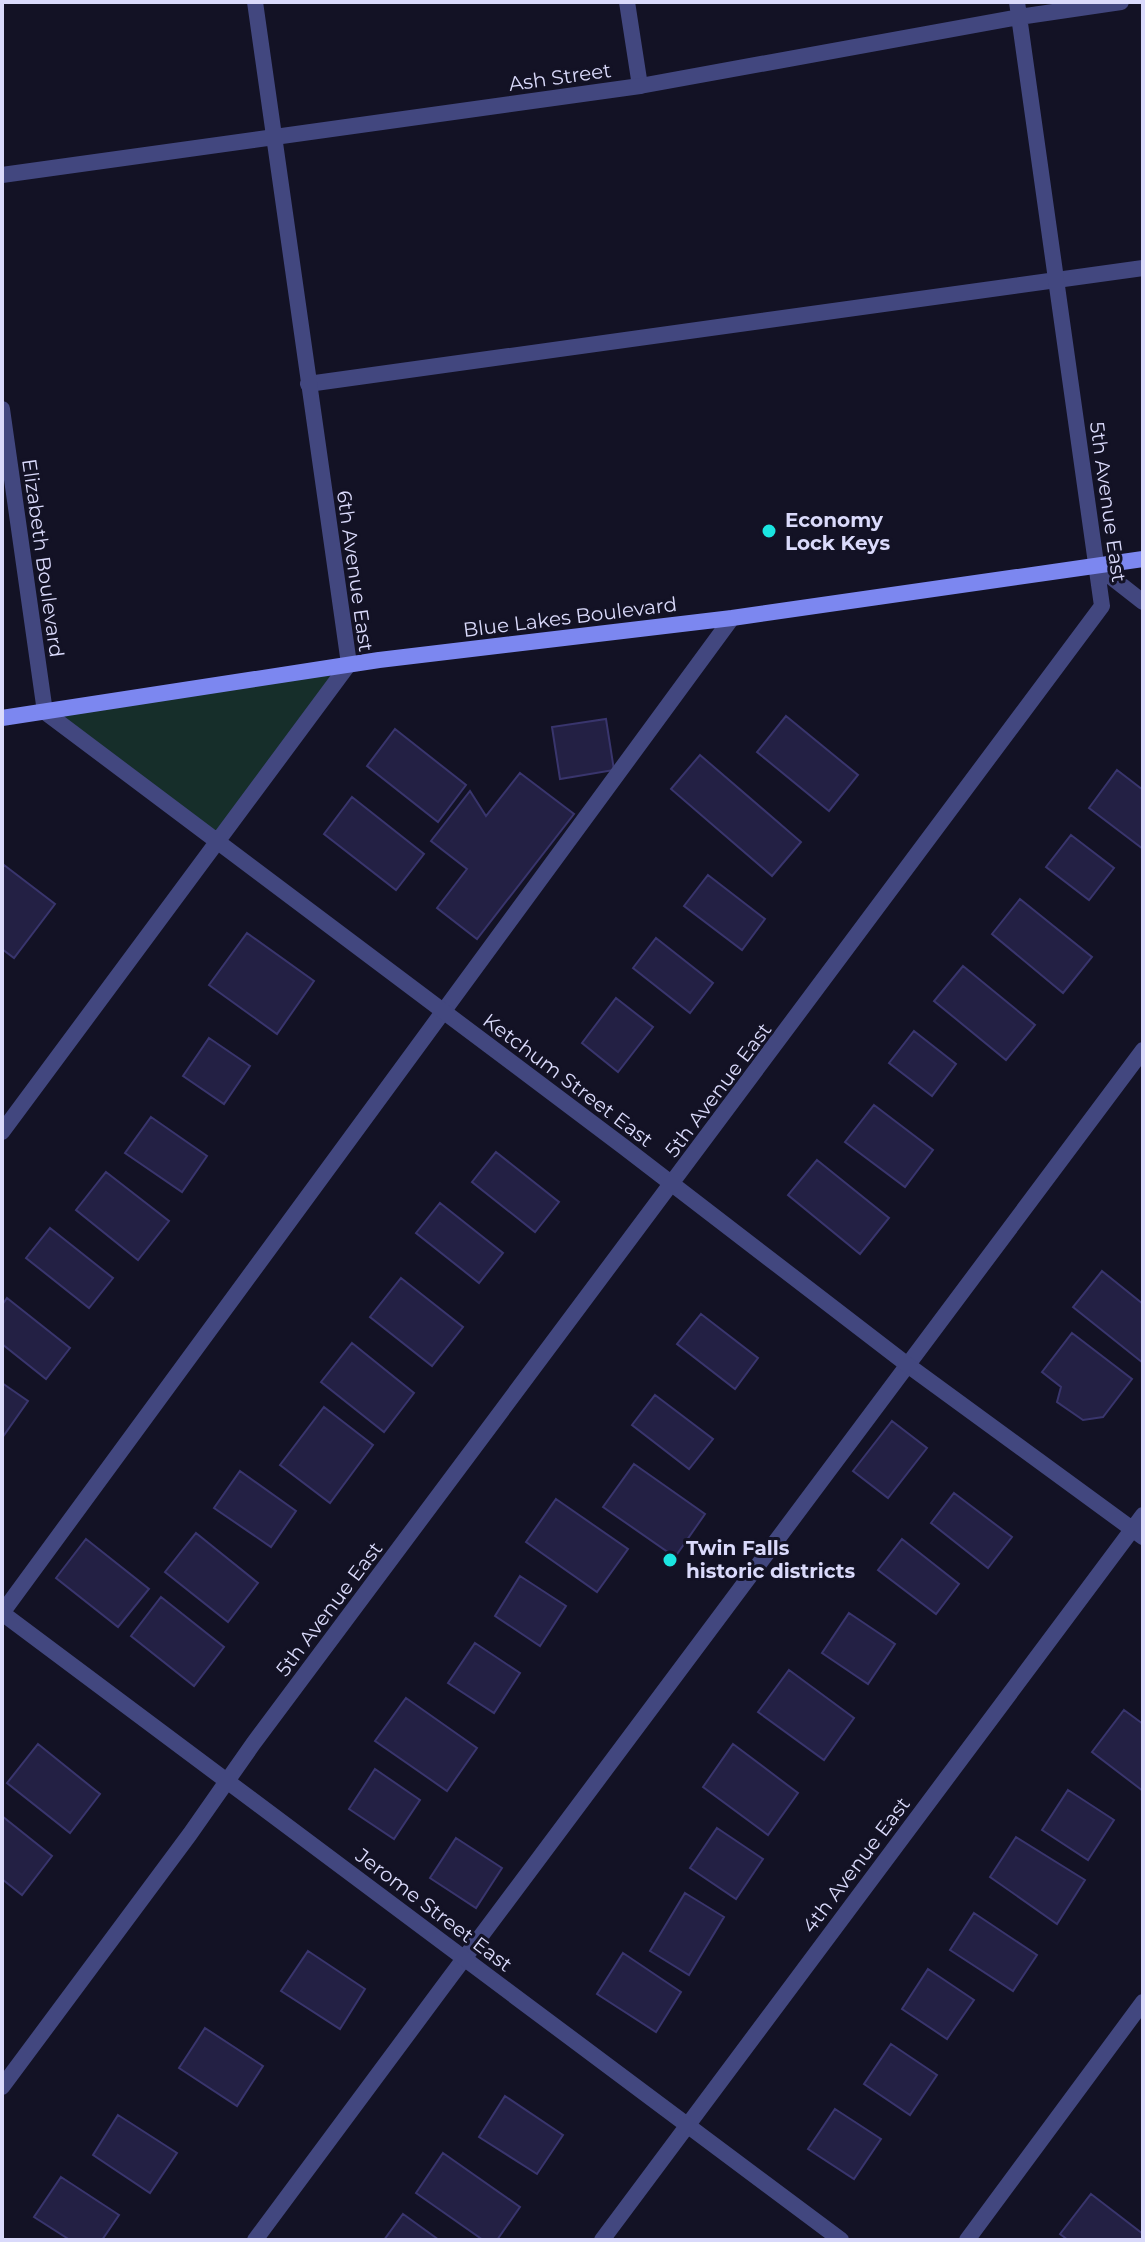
<svg xmlns="http://www.w3.org/2000/svg" width="1145" height="2242" viewBox="0 0 1145 2242" font-family="Montserrat,sans-serif">
<style>
.green{fill:#162e2a}
.building{fill:#232044;stroke:#39356d;stroke-width:2}
.lines{fill:none;stroke-linecap:round;stroke-linejoin:round}
.service{stroke:#42477f;stroke-width:16}
.minor{stroke:#42477f;stroke-width:16}
.secondary{stroke:#7c87f0;stroke-width:16}
.poi-dot{fill:#1be5e1;stroke:#131225;stroke-width:3}
.labels{text-anchor:middle;dominant-baseline:central;stroke-width:6;stroke-linejoin:round;paint-order:stroke}
.street-label{font-size:20px;fill:#dadafb;stroke:#131225}
.poi-label{font-size:20px;font-weight:bold;fill:#dadafb;stroke:#131225;text-anchor:start}
</style>
<rect width="100%" height="100%" fill="#131225"/>
<path class="green" d="M349 664 217 841 45 712Z"/>
<path class="building" d="M786 716 858 775 829 811 757 752Z
M606 719 614 770 560 779 552 727Z
M395 729 466 785 438 822 367 766Z
M700 755 801 842 772 876 671 789Z
M1117 770 1143 790V849L1089 808Z
M520 773 574 814 477 939 437 908 467 869 431 841 470 791 486 816Z
M352 797 424 854 396 890 324 834Z
M1071 835 1114 868 1089 900 1046 867Z
M4 865 55 904 14 958 2 949V868Z
M708 875 765 919 742 950 684 906Z
M1020 899 1092 957 1063 993 992 934Z
M247 933 314 981 277 1034 209 985Z
M656 938 713 983 690 1013 633 968Z
M963 966 1035 1025 1006 1060 934 1001Z
M616 998 653 1027 618 1072 582 1043Z
M914 1031 956 1064 932 1096 889 1063Z
M209 1038 250 1066 224 1104 183 1076Z
M874 1105 933 1150 905 1187 845 1142Z
M151 1117 207 1156 182 1192 125 1153Z
M496 1152 559 1202 535 1232 472 1182Z
M817 1160 889 1218 860 1254 788 1195Z
M106 1172 169 1221 138 1260 76 1210Z
M440 1203 503 1253 479 1283 416 1233Z
M50 1228 113 1278 89 1308 26 1258Z
M1102 1271 1143 1304V1363L1073 1307Z
M401 1278 463 1327 432 1366 370 1317Z
M7 1298 70 1348 46 1379 2 1344V1305Z
M701 1314 758 1358 735 1389 677 1344Z
M1072 1333 1132 1379 1103 1417 1083 1420 1057 1402 1061 1387 1042 1372Z
M352 1343 414 1393 384 1432 321 1382Z
M2 1383 28 1401 2 1438Z
M655 1395 713 1439 689 1469 632 1425Z
M324 1407 373 1445 330 1503 280 1465Z
M892 1421 927 1448 888 1498 853 1471Z
M634 1464 705 1514 675 1557 603 1507Z
M240 1471 296 1511 271 1547 214 1508Z
M954 1493 1012 1537 988 1568 931 1523Z
M556 1499 628 1549 597 1592 526 1542Z
M196 1533 258 1583 228 1622 165 1572Z
M86 1539 149 1589 118 1627 56 1578Z
M902 1539 959 1584 936 1614 878 1570Z
M520 1576 566 1606 540 1646 495 1616Z
M161 1597 224 1647 194 1686 131 1636Z
M849 1613 895 1644 868 1684 822 1653Z
M475 1643 520 1673 494 1713 448 1683Z
M789 1670 854 1718 824 1760 758 1712Z
M406 1698 477 1748 447 1791 375 1741Z
M1124 1710 1143 1724V1791L1092 1752Z
M38 1744 100 1794 70 1833 7 1783Z
M733 1744 798 1793 768 1835 703 1787Z
M375 1769 420 1800 394 1839 349 1809Z
M1068 1790 1114 1820 1088 1860 1042 1830Z
M2 1816 52 1856 22 1895 2 1879Z
M717 1828 763 1859 736 1899 690 1868Z
M1016 1837 1085 1880 1057 1924 990 1877Z
M456 1838 502 1868 476 1908 430 1878Z
M685 1893 724 1917 689 1975 650 1951Z
M974 1913 1037 1955 1013 1991 950 1950Z
M308 1951 365 1989 340 2029 281 1991Z
M623 1953 681 1992 656 2032 597 1994Z
M928 1969 974 2000 947 2039 902 2009Z
M205 2028 263 2066 237 2106 179 2068Z
M891 2044 937 2075 910 2115 864 2084Z
M505 2096 563 2135 537 2174 479 2137Z
M835 2109 881 2139 854 2179 808 2149Z
M118 2115 177 2153 150 2193 93 2155Z
M443 2153 520 2207 497 2240H483L416 2193Z
M61 2177 119 2215 102 2240H70L34 2217Z
M1091 2194 1143 2234V2240H1068L1060 2234Z
M403 2214 439 2240H384Z"/>
<g class="lines">
<path class="service" d="M627 2 640 86
M308 384 1143 268
M2 1613 732 618
M255 2240C549 1842 848 1448 1143 1050
M967 2240 1143 2002"/>
<path class="minor" d="M2 175 640 86 1019 17 1121 2
M2 409 45 712 624 1147 909 1366 1143 1537
M1097 566 1143 602
M2 1132 349 664 255 2
M2 1613 841 2240
M2 2087 190 1834 253 1744 1102 606 1017 2
M602 2240 1143 1515"/>
<path class="secondary" d="M2 718 379 660 732 618 1143 559"/>
</g>
<g class="poi-dot">
<circle cx="769" cy="531" r="8"/>
<circle cx="670" cy="1560" r="8"/>
</g>
<g class="labels">
<g class="street-label">
<text transform="translate(560 77) rotate(-8)">Ash Street</text>
<text transform="translate(1108 502) rotate(82)">5th Avenue East</text>
<text transform="translate(43 558) rotate(82)">Elizabeth Boulevard</text>
<text transform="translate(355 571) rotate(82)">6th Avenue East</text>
<text transform="translate(570 617) rotate(-7)">Blue Lakes Boulevard</text>
<text transform="translate(568 1080) rotate(37)">Ketchum Street East</text>
<text transform="translate(718 1090) rotate(-53)">5th Avenue East</text>
<text transform="translate(329 1609) rotate(-53)">5th Avenue East</text>
<text transform="translate(856 1865) rotate(-53)">4th Avenue East</text>
<text transform="translate(434 1910) rotate(37)">Jerome Street East</text>
</g>
<g class="poi-label">
<text x="785" y="520">Economy<tspan x="785" dy="23">Lock Keys</tspan></text>
<text x="686" y="1548">Twin Falls<tspan x="686" dy="23">historic districts</tspan></text>
</g>
</g>
<rect width="1145" height="2242" fill="none" stroke="#dadafb" stroke-width="8"/>
</svg>
